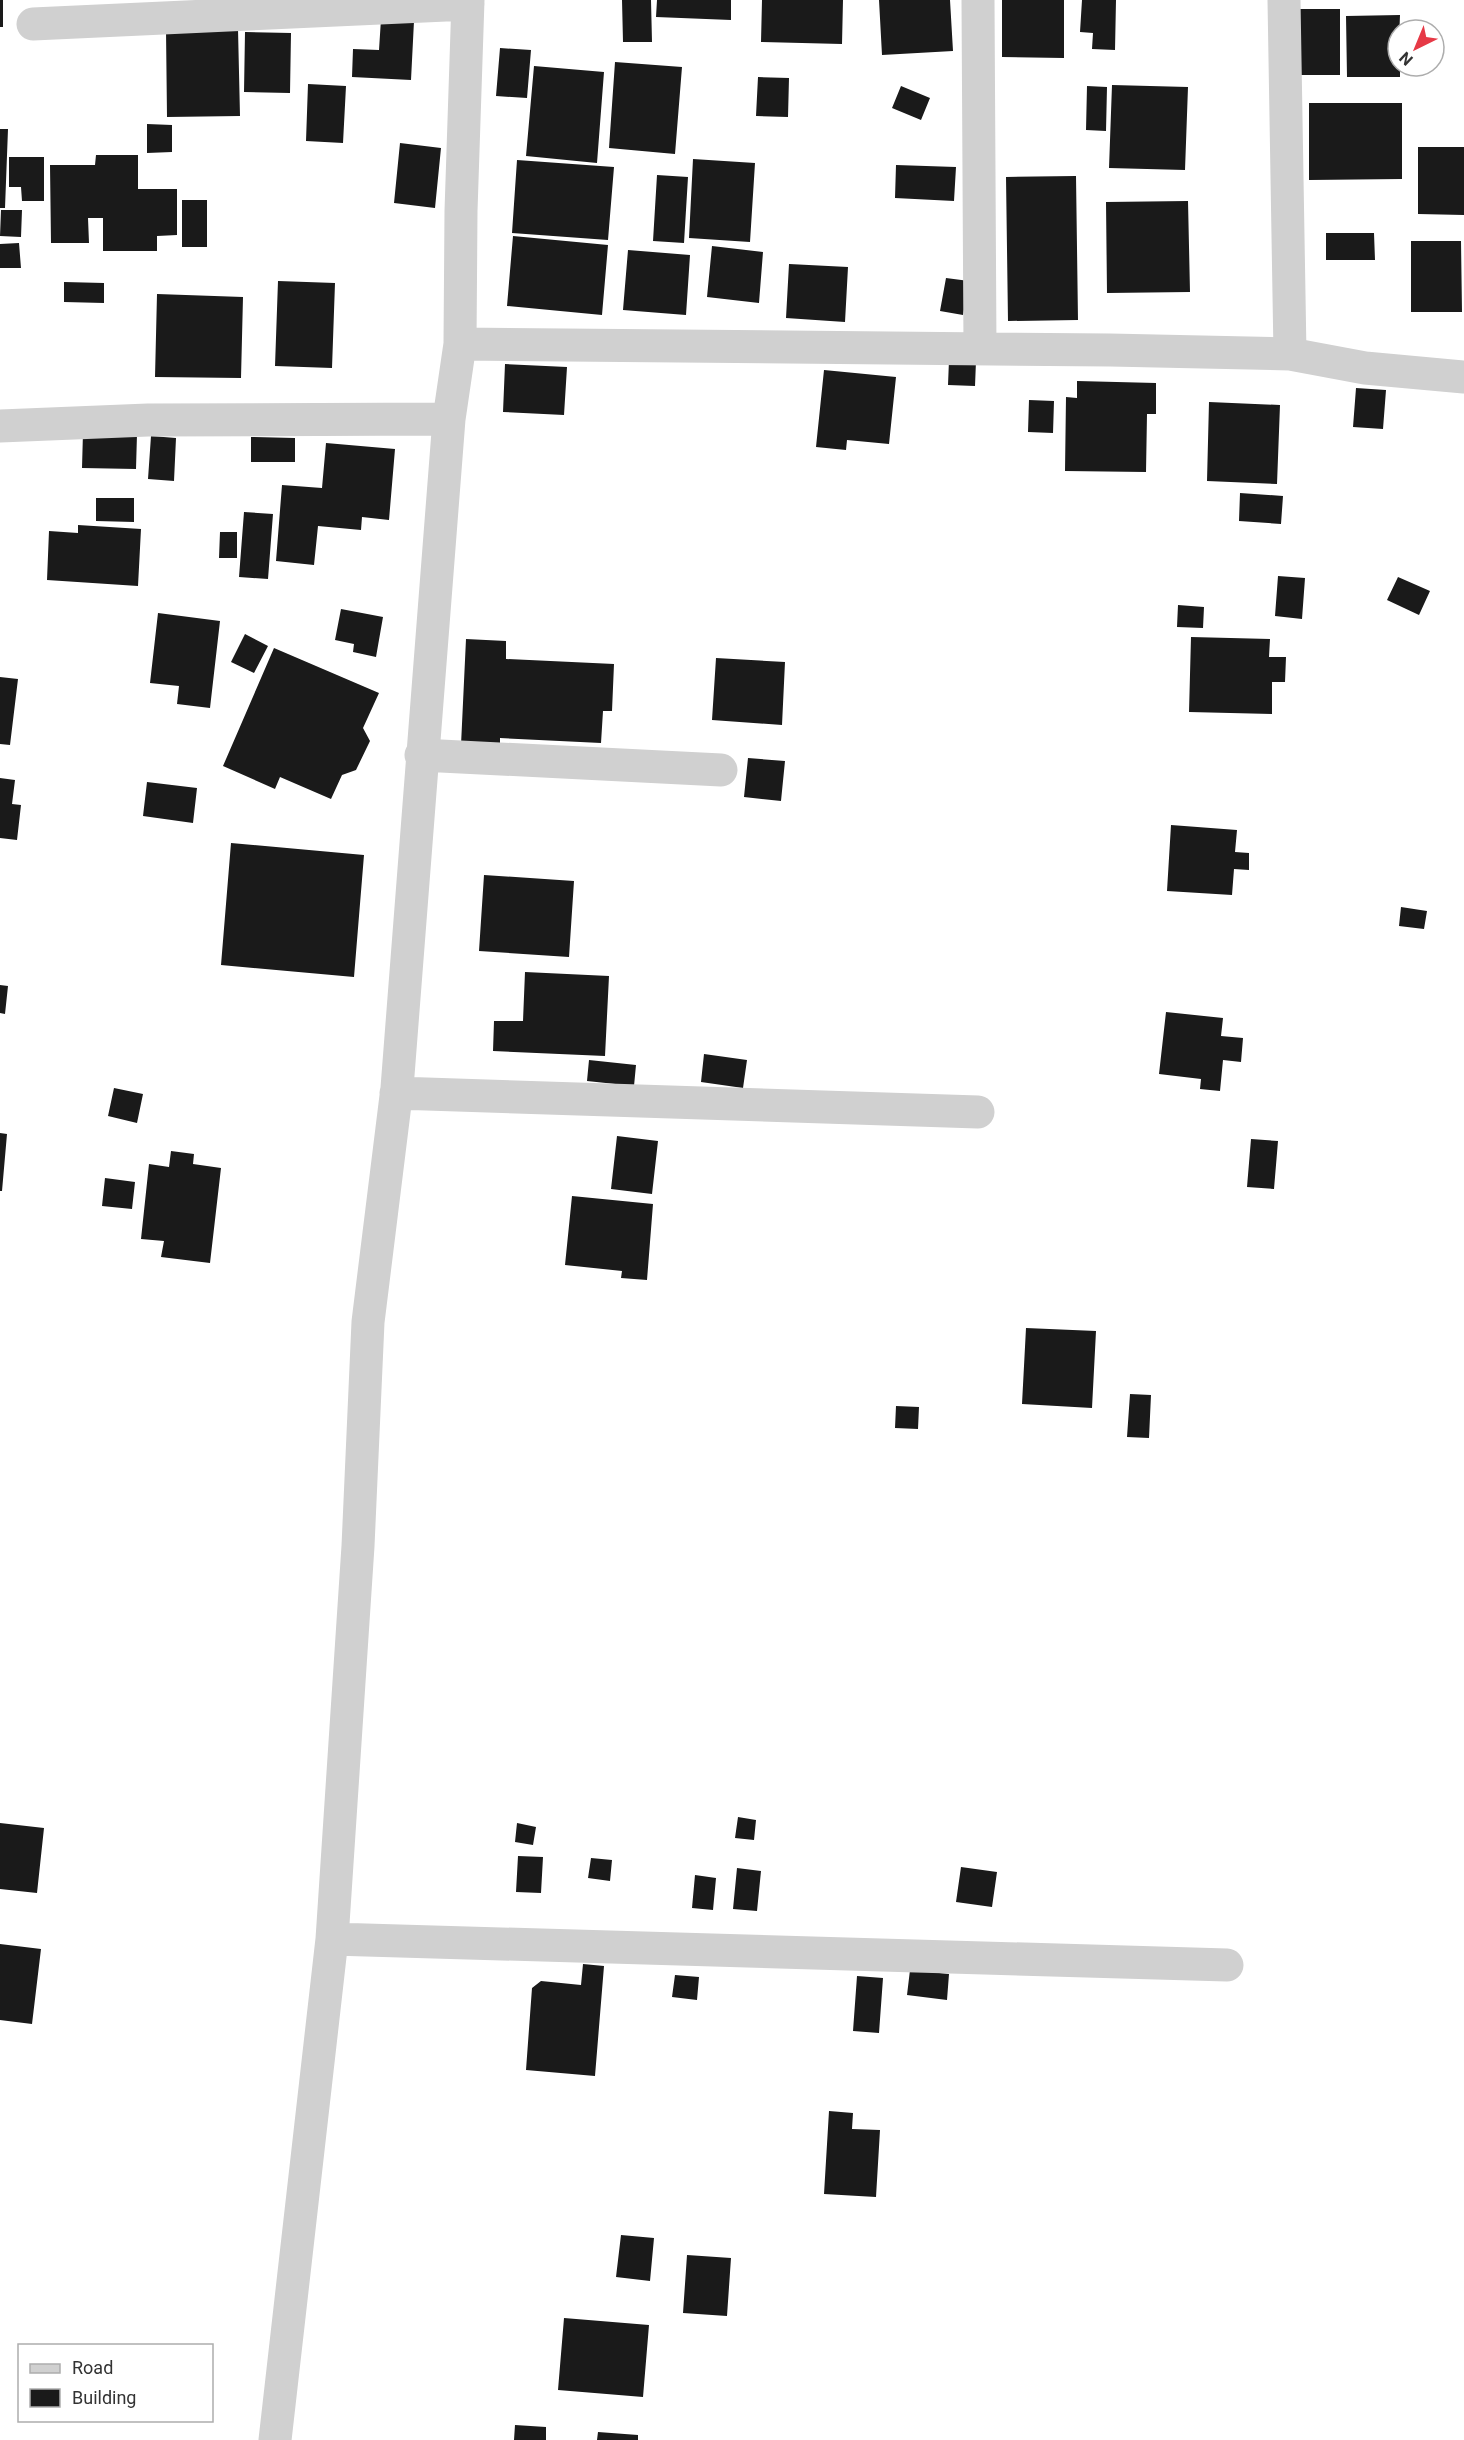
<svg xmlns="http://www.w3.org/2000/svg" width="1464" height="2440" viewBox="0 0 1464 2440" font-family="Roboto,sans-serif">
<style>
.building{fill:#1a1a1a}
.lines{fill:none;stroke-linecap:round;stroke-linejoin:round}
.minor{stroke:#d0d0d0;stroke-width:33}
</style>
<rect width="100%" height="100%" fill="#fff"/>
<path class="building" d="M0 0H3V27H0Z
M622 0H651L652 42H623Z
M657 0H731V20L656 17Z
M762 0H843L842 44 761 42Z
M879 0H950L953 51 882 55Z
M1002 0H1064V58L1002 57Z
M1082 0H1116L1115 50 1092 49 1093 33 1080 32Z
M1300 9H1340V75H1300Z
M1400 15 1398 66H1400V77H1347L1346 16Z
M381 19 414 21 411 80 352 77 353 49 379 50Z
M238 29 240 116 167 117 166 30Z
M245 32 291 33 290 93 244 92Z
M500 48 531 50 527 98 496 96Z
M615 62 682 67 675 154 609 148Z
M534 66 604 72 597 163 526 156Z
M758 77 789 78 788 117 756 116Z
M308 84 346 86 343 143 306 141Z
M1112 85 1188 87 1185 170 1109 168Z
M901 86 930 98 921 120 892 108Z
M1087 86 1107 87 1106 131 1086 130Z
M1309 103H1402V179L1309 180Z
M147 124 172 125V152L147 153Z
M0 129H8L5 208H0Z
M400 143 441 148 435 208 394 203Z
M1418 147H1464V215L1418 214Z
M96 155H138V189H177V235L157 236V251H103V218H88L89 243H51L50 165H95Z
M9 157H44V201H22L21 187H9Z
M693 159 755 163 750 242 689 238Z
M517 160 614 167 608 240 512 233Z
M896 165 956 167 954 201 895 198Z
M657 175 688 177 684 243 653 241Z
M1076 176 1078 320 1008 321 1006 177Z
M182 200H207V247H182Z
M1188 201 1190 292 1107 293 1106 202Z
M1 210H22L21 237 0 236Z
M1326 233H1374L1375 260H1326Z
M513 236 608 245 602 315 507 306Z
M1411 241H1461L1462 312H1411Z
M19 243 21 268H0V244Z
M712 246 763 252 759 303 707 297Z
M628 250 690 255 686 315 623 310Z
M789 264 848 267 845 322 786 318Z
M946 278 969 281 963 315 940 311Z
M278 281 335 283 332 368 275 366Z
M64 282 104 283V303L64 302Z
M157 294 243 297 241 378 155 377Z
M949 360 976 361 975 386 948 385Z
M505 364 567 367 564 415 503 412Z
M824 370 896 377 889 444 847 440 846 450 816 447Z
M1077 381 1156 383V414H1147L1146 472 1065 471 1066 397 1077 398Z
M1356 388 1386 390 1383 429 1353 427Z
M1029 400 1054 401 1053 433 1028 432Z
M1209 402 1280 405 1277 484 1207 481Z
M83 432 137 434 136 469 82 468Z
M151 436 176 438 174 481 148 479Z
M251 437 295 438V462H251Z
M326 443 395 449 389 520 362 517 361 530 318 526 314 565 276 561 282 485 322 488Z
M1240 493 1283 496 1281 524 1239 521Z
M96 498H134V522L96 521Z
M244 512 273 514 268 579 239 577Z
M78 525 141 529 138 586 47 580 49 531 78 533Z
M220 532H237V558H219Z
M1278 576 1305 578 1302 619 1275 616Z
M1398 577 1430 591 1419 615 1387 600Z
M1178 605 1204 607 1203 628 1177 627Z
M341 609 383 617 376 657 353 652 354 644 335 640Z
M158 613 220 621 210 708 177 704 179 686 150 683Z
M245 634 268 646 254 673 231 662Z
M1191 637 1270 639 1269 657H1286L1285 682H1272V714L1189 712Z
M466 639 506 641V659L614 664 612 711H603L601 743 500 738V747L461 745Z
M274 648 379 693 363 728 370 741 356 770 342 775 331 799 280 777 275 789 223 766Z
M716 658 785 662 782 725 712 720Z
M0 677 18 679 10 745 0 744Z
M748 758 785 761 781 801 744 797Z
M0 778 15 780 12 804 21 805 17 840 0 838Z
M147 782 197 788 193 823 143 816Z
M1171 825 1237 830 1235 852 1249 853V870L1234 869 1232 895 1167 891Z
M231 843 364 855 354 977 221 965Z
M484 875 574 881 569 957 479 951Z
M1401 907 1427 911 1424 929 1399 926Z
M525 972 609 976 605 1056 493 1051 494 1021H523Z
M0 985 8 986 5 1014 0 1013Z
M1166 1012 1223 1018 1221 1036 1243 1038 1241 1062 1223 1060 1220 1091 1200 1089 1201 1079 1159 1074Z
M704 1054 747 1060 743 1088 701 1082Z
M589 1060 636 1065 634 1086 587 1081Z
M114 1088 143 1094 137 1123 108 1116Z
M0 1133 7 1134 2 1191H0Z
M617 1136 658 1141 652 1194 611 1189Z
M1251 1139 1278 1141 1274 1189 1247 1187Z
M171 1151 194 1154 193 1164 221 1168 210 1263 161 1257 164 1241 141 1239 149 1164 169 1167Z
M105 1178 135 1182 132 1209 102 1206Z
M572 1196 653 1204 647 1280 621 1278 622 1271 565 1265Z
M1026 1328 1096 1331 1092 1408 1022 1404Z
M1130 1394 1151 1395 1149 1438 1127 1437Z
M896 1406 919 1407 918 1429 895 1428Z
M738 1817 756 1820 754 1840 735 1838Z
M0 1823 44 1828 37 1893 0 1889Z
M517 1823 536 1827 533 1845 515 1842Z
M518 1856 543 1857 541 1893 516 1892Z
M591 1858 612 1860 610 1881 588 1878Z
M961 1867 997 1872 992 1907 956 1902Z
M737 1868 761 1871 757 1911 733 1909Z
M695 1875 716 1878 713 1910 692 1908Z
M0 1944 41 1949 32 2024 0 2020Z
M583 1964 604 1966 595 2076 526 2070 532 1988 541 1981 581 1985Z
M910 1970 949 1974 947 2000 907 1995Z
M675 1975 699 1977 697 2000 672 1997Z
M857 1976 883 1978 879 2033 853 2031Z
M829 2111 853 2113 852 2129 880 2130 876 2197 824 2194Z
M621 2235 654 2238 650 2281 616 2277Z
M687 2255 731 2258 727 2316 683 2313Z
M564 2318 649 2325 643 2397 558 2390Z
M515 2425 546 2427V2440H514Z
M598 2432 638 2435V2440H597Z"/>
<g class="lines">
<path class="minor" d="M978 0 980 349
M1284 0 1290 354
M33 24 468 4
M460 344 1110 350 1290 354 1365 368 1464 377
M0 426 148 420 449 419
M421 755 721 770
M396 1093 978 1112
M332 1939 1227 1965
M275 2440 332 1939 358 1546 368 1322 397 1088 449 419 460 344 461 211 468 0"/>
</g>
<rect x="18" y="2344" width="195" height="78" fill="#ffffff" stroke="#adadad" stroke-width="1.5"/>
<rect x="30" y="2364" width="30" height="9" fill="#d0d0d0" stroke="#adadad" stroke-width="1.5"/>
<text x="72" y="2374" font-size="18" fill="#333333">Road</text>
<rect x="30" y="2389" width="30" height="18" fill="#1a1a1a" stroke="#adadad" stroke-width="1.5"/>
<text x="72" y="2404" font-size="18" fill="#333333">Building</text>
<g transform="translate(1416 48) rotate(223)"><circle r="28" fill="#ffffff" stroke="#adadad" stroke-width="1.5"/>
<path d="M0-4.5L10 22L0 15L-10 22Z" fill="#e63946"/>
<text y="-9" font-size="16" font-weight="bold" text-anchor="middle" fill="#333333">N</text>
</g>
</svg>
